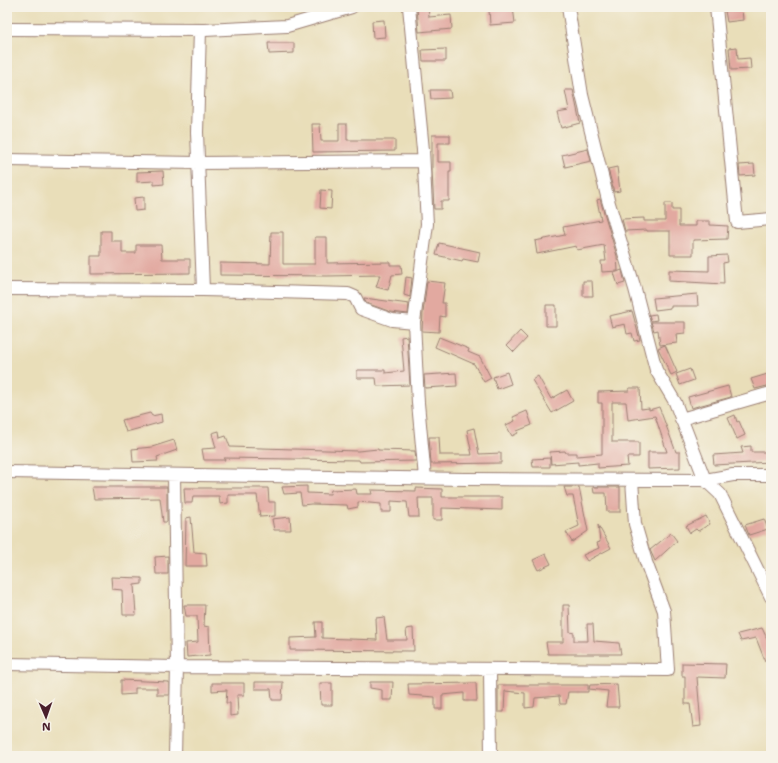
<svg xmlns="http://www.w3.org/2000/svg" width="778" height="763" viewBox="0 0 778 763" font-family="'Shantell Sans',sans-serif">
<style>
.building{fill:#e2a9a0}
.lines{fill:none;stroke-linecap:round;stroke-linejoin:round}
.minor-casing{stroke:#9a7e72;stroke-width:14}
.minor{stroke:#fff;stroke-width:12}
</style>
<rect width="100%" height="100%" fill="#f7f3e8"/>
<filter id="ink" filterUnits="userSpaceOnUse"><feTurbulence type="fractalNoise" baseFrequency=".025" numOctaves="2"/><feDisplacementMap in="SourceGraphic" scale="8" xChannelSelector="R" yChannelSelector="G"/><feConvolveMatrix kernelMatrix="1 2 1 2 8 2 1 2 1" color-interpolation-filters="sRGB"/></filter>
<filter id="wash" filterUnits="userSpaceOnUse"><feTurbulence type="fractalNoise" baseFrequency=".012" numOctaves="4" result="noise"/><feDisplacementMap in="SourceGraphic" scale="16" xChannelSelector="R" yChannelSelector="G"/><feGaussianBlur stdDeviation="0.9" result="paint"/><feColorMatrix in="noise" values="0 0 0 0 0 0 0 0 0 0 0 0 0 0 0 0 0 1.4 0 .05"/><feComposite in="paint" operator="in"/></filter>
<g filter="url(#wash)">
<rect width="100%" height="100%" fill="#e9deb9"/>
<g id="blocks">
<path class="building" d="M417 7H428L429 17 451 15 452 29 419 32Z
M513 7 515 23 490 25 489 9Z
M742 9 743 20 727 22 725 11Z
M384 20 385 37 373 38 372 21Z
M268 43H294V53L269 54Z
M737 47 738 59 750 58 751 69 731 70 729 48Z
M446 49V61H423L422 50Z
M430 90H450L451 98 431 99Z
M565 90H573L580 123 561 128 557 112 569 110Z
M312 124H320L321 141H339V124H347V140H395V151L313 152Z
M432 135H450V143H438V162H451V172H449V201H441V209H434L432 170Z
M588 149 591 161 565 167 562 155Z
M754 164 755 175 740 176 739 165Z
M617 167 620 191 614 192 608 169Z
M163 171 164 184 154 185V181L137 182V172Z
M321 190 332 191 331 209 320 208Z
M144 197V210L135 211 134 198Z
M600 199 617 256 618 271 602 272 601 261H606L604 245 577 250 576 246 537 254 535 241 565 235 563 227 601 220 597 200Z
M665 203H672V210H679V226H696V221H710V225L728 226 727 239 693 240V255H670V231H647V230L625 231 622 219 644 218V221H665Z
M101 231H111V241H122V253H136V245H161L162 259H190V273L91 274V256H101Z
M271 232H283V264H315V237H327V263L390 262V265H401L402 274 392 275 388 290 376 287 380 275 327 276 220 275V263L270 264Z
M439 243 480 252 478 262 463 259 462 261 436 255Z
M727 255 728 262 723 263 724 284 669 281V270L709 271V256Z
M622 270 625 283 618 285 614 273Z
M406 277 412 278 410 297 404 295Z
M427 281 445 283 442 303H445V317L440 316 439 332 422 331 423 313Z
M583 281H592L593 296H583Z
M697 294 698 306H671V308L655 310 653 298Z
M364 298 409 304 408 314 391 312 366 303Z
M546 305H556V326H546Z
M632 311 640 340 634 341 632 333 627 334 625 324 612 327 609 316Z
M656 314 657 320 651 321 649 315Z
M651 322H685V333L676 334 677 343 660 345 658 330 654 331Z
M520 331 527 338 514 352 507 345Z
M407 336 410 385 377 386 376 378H357V370H385V373L404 371 401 337Z
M439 337 469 349 468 352 480 357 491 378 484 382 474 364 435 347Z
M665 345 677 372 671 375 658 348Z
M690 369 694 380 680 385 676 374Z
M507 372 511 384 497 389 493 377Z
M456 373 457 386 425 388 424 375Z
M771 373V385L755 389 751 379Z
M538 376 551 399 567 390 573 401 552 413 532 380Z
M728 386 731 397 691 408 688 397Z
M629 388H640L641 409 649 408V410L659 407 676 452H680V468L648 469V452H667L655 416 628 420 626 402H612V442H639V457H627L628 466 598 468V463L578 465V462L551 464 550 452 565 451 566 453H577V456L602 454V403H598V392L629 391Z
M527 411 532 425 517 431 518 433 512 436 506 425 515 421 513 417Z
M150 413 152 416 161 414 162 422 126 432 122 420Z
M735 415 737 422 739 421 745 435 737 439 728 418Z
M474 428 479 454 501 453V463L431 464 429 437H439L440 455H472L467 430Z
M219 431 220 438 226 436 230 447 358 451 378 449V450L415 451 416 461 360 462 359 460 224 458 225 460H204L202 449 216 448 212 433Z
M174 440 177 450 157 457 158 461 133 462 132 449 152 447Z
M751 446V452H771V462L714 465 713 455 743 453 741 447Z
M550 458V467H533L532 459Z
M307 486V493L330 494 331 490 356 489 357 494H372L371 490 416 491V488L442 489V497H502V510L442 508V520H433V498H418L419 517H409L407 502 391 501V512H381V504L358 502V507L348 509 347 505 311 504 302 505 300 493 284 494 282 487Z
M92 487H167V522H163L160 498 94 499Z
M564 487H579L588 531 572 542 566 532 579 526 573 496H567Z
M593 487H620V512H607L606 493H594Z
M184 488H268L269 502H275V516L260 517 257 495H228V503L220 504 219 496H193L192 503H185Z
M706 516 710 524 698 531 696 529 690 533 686 526Z
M191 517 194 552 206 553 207 566H185L186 518Z
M290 517 291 530H274L272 519Z
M764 519 768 529 749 535 745 525Z
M598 525 611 548 587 561 583 555 599 548 597 543 600 542Z
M671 533 677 541 655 561 650 550Z
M546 554 551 564 538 570 533 560Z
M168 556V574H156L155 557Z
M111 577 142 578V584L134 585 136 615H123L122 590 112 589Z
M184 605H205L204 626 209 627 210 655 187 657 186 643 198 642 197 616H186Z
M563 605H569L570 632 574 633V641H588L587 624H593L594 641 619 643 621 654H548L546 642H563Z
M384 617 387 640H407L406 629 413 628 414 651 290 650V638L316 637 315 622H322V638L377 640 376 618Z
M762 628 771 647V659L765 661 756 638 741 641 738 634Z
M682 663 726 664 725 678 697 677 701 726 693 727 690 704H685V676H682Z
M121 680 169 682V695H157V688H135V694L121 695Z
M255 682H283L282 700H272L271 689H255Z
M370 682H393L392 700H382V690L370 688Z
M212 683H244V695H237L238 715 230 716V703H226L227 690 212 691Z
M320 683H332V705H321Z
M476 683 477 701H464V693L442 695V709H435V697L409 695 408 684Z
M617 684 619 707H606L608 691 589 689 590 685Z
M498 685H588V692H568L566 704H560L559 696 535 698 534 707 525 708V693L505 691 504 712H498Z"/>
</g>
</g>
<g filter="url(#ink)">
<use href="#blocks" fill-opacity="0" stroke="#9a7e72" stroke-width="1"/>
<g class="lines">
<g class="minor-casing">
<path id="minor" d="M409 7 423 150 427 224 414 322 418 403 425 478
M568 7 582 95 608 200 635 289 656 370 675 402 705 480 733 475H771
M716 7 737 222 771 219
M7 29 205 30 287 26 352 7
M200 30 197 132 203 290
M7 160 198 163 423 161
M7 289 203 290 348 294 355 297 361 309 392 320 414 322
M681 419 771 393
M7 472 465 479 705 480 720 494 771 597
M174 475 177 667 175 756
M7 664 177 667 668 670 664 611 646 562 635 524 632 480
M490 669 491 756"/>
</g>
<use href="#minor" class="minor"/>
</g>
</g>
<rect width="778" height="763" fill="none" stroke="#f7f3e8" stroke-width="24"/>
<g transform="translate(46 717) rotate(178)" stroke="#f7f3e8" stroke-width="3" paint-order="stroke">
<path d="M0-3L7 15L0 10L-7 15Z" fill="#4a1f2b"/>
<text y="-6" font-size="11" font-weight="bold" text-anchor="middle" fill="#4a1f2b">N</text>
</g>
</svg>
